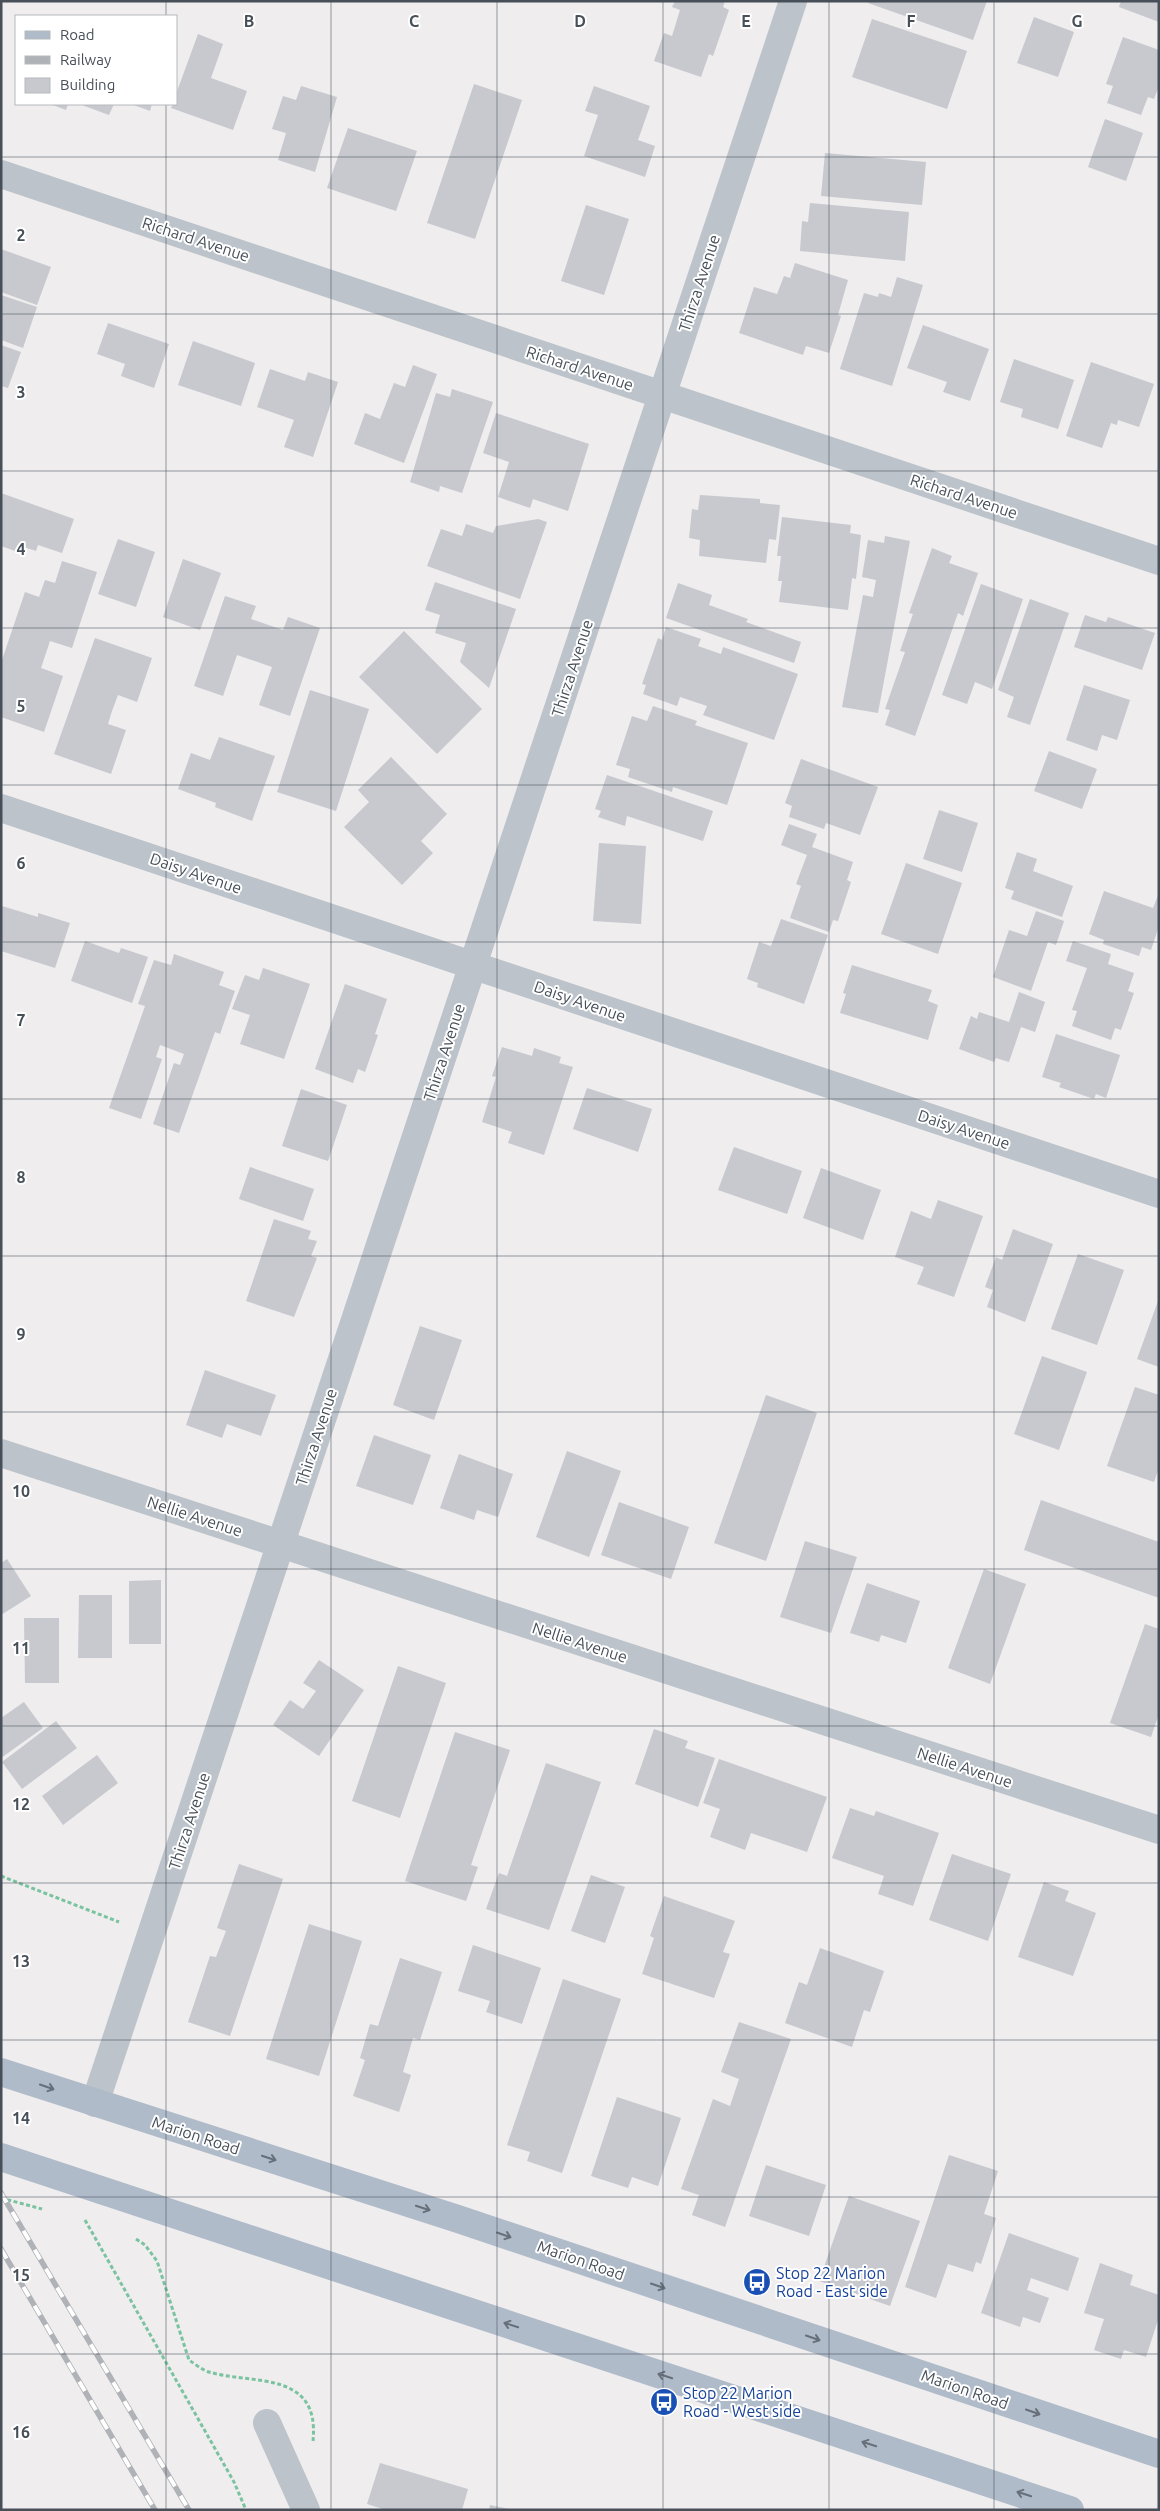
<svg xmlns="http://www.w3.org/2000/svg" width="1160" height="2511" viewBox="0 0 1160 2511" font-family="Ubuntu,sans-serif">
<style>
.building{fill:#c7c9cf}
.lines{fill:none;stroke-linecap:round;stroke-linejoin:round}
.path{stroke:#7ac3a1;stroke-width:3;stroke-dasharray:4 2.5;stroke-linecap:butt}
.minor{stroke:#bcc3ca;stroke-width:28}
.major{stroke:#afbbc9;stroke-width:28}
.rail-casing{stroke:#afb2b6;stroke-width:5.5}
.rail{stroke:#fff;stroke-width:4;stroke-dasharray:11;stroke-linecap:butt}
.oneway{stroke:#666f7a}
.grid{fill:none;stroke:#474f58;stroke-width:1;stroke-opacity:0.55}
.labels{text-anchor:middle;dominant-baseline:central;stroke-width:4;stroke-linejoin:round;paint-order:stroke}
.street-label{font-size:16px;fill:#474f58;stroke:#fff}
.transit-label{font-size:16px;fill:#164399;stroke:#fff;text-anchor:start}
.grid-label{font-size:16px;text-anchor:middle;font-weight:bold;fill:#474f58;stroke:#fff;stroke-width:4;stroke-linejoin:round;paint-order:stroke}
</style>
<rect width="100%" height="100%" fill="#efeded"/>
<path class="building" d="M675 1H725L723 7 729 10 713 56 709 54 701 77 654 61 664 33 672 36 680 10 672 7Z
M869 1H987L973 40 868 3Z
M1121 1H1159V22L1119 7Z
M1034 17 1074 32 1058 77 1017 63Z
M872 19 967 51 947 109 852 77Z
M198 34 223 44 211 78 247 91 233 130 171 108 173 104H176V94Z
M1123 37 1159 50V86L1154 99 1148 97 1141 115 1107 103 1113 86 1106 84Z
M474 84 522 100 475 239 427 223Z
M301 86 337 97 315 172 278 160 286 133 272 129 283 96 296 100Z
M594 86 650 106 638 140 655 146 645 177 584 156 598 115 585 111Z
M50 104H68L66 110Z
M79 104H114L109 115Z
M131 104H152L150 111Z
M1105 119 1143 133 1126 181 1088 167Z
M348 128 417 151 396 211 327 188Z
M825 153 926 162 922 205 821 196Z
M810 203 909 212 905 261 800 251 802 221 808 222Z
M586 205 629 219 604 295 561 281Z
M1 249 51 267 37 305 1 292Z
M795 263 848 280 838 315 841 316 829 353 806 346 803 355 739 333 754 287 777 294 784 276 790 278Z
M897 277 923 285 892 386 840 369 864 293 878 297 879 293 891 297Z
M1 295 37 307 23 348 1 340Z
M108 323 169 344 154 388 121 376 125 364 97 354Z
M923 325 989 349 970 401 943 392 947 382 907 368Z
M193 341 255 363 241 406 178 385Z
M1 345 21 352 8 388 1 386Z
M1014 359 1074 380 1058 429 1021 417 1023 409 1000 402Z
M1091 362 1154 384 1139 427 1118 420 1117 425 1111 423 1102 448 1066 436Z
M413 365 437 374 404 463 354 444 365 413 380 419 394 383 405 387Z
M270 369 305 381 308 372 338 382 313 457 284 447 294 420 257 407Z
M452 389 493 402 462 493 440 486 439 492 410 482 436 393 450 397Z
M496 413 589 444 568 511 533 499 530 508 498 497 509 462 483 453Z
M1 493 74 519 62 553 38 545 36 551 24 547 21 553 1 546Z
M700 495 760 499V503L780 505 776 540 769 539 766 563 699 556 700 540 689 538 692 509 698 510Z
M782 517 851 525 850 533 861 535 856 579 852 578 848 610 779 602 782 581H778L781 556H777Z
M538 519 547 522 520 599 427 566 441 529 462 536 466 524 493 533 496 526Z
M885 536 910 541 878 713 842 707 863 595 873 597 876 580 862 577 868 540 884 543Z
M118 539 155 552 136 607 98 594Z
M932 548 952 556 949 563 978 573 963 616 958 613 915 736 885 725 890 710 885 709 905 652 900 651 913 614 909 613Z
M183 559 221 573 200 630 163 617Z
M62 561 97 572 72 648 50 641 41 668 63 676 44 732 1 717V663L25 592 39 597 45 580 55 583Z
M435 582 516 609 489 688 460 662 466 643 435 633 440 615 425 610Z
M678 583 712 595 709 605 748 619 746 622 801 642 794 663 666 618Z
M981 584 1023 599 992 689 975 682 967 704 942 695Z
M225 596 256 606 251 619 283 630 288 617 320 628 290 716 259 705 272 667 237 655 223 696 194 686Z
M1030 599 1069 613 1030 725 1007 717 1014 697 998 690Z
M1085 615 1106 622 1108 617 1155 633 1142 670 1074 647Z
M666 627 701 639 698 646 721 654 723 647 798 674 774 740 703 715 707 706 680 697 677 706 643 694 646 685 642 684 658 638 662 640Z
M404 631 482 709 437 754 359 677Z
M95 638 152 658 137 702 118 695 112 711 108 724 126 730 111 774 54 754Z
M1084 685 1130 700 1117 740 1102 735 1097 751 1066 740Z
M310 690 369 709 336 811 277 792Z
M653 706 697 721 695 725 748 743 727 805 673 787 672 792 628 777 630 769 616 765 632 716 647 721Z
M219 737 275 756 252 821 215 807 216 803 178 789 191 753 210 760Z
M1049 751 1097 769 1082 809 1034 791Z
M391 757 447 814 421 841 433 853 402 885 344 827 369 802 358 790Z
M801 759 878 787 860 835 826 823 824 829 789 817 792 806 785 803Z
M607 775 713 811 703 841 627 816 625 826 598 817 601 811 595 809Z
M939 810 978 823 962 872 923 859Z
M789 824 817 834 812 847 853 862 847 880 851 882 838 921 833 920 829 932 790 918 801 886 796 884 807 855 781 845Z
M599 843 646 846 641 924 593 921Z
M1017 852 1037 859 1033 871 1073 886 1062 917 1011 899 1014 891 1005 888Z
M906 863 962 883 938 954 881 934Z
M1104 891 1153 908 1159 893V926L1151 950 1142 947 1139 956 1103 944 1104 940 1089 934Z
M2 906 38 917V913L70 923 55 968 1 951Z
M1036 911 1064 921 1056 945 1048 942 1031 991 993 977 1009 930 1027 936Z
M781 919 828 935 804 1004 757 987 758 983 747 979 759 942 771 946Z
M85 941 119 953 121 948 148 957 132 1003 71 981Z
M1073 941 1111 954 1108 964 1134 973 1128 991 1134 993 1121 1030 1115 1028 1111 1040 1072 1026 1077 1011 1072 1010 1087 968 1066 961Z
M174 954 224 972 219 985 235 991 220 1034 215 1032 179 1133 153 1124 174 1063 180 1065 184 1054 160 1045 156 1057 162 1059 141 1119 109 1108 145 1006 138 1004 154 960 171 965Z
M852 965 932 990 928 1001 938 1005 928 1040 840 1013 846 994 843 993Z
M263 968 310 984 284 1059 240 1044 250 1015 232 1009 245 975 259 980Z
M345 984 387 999 375 1034 378 1035 365 1072 358 1069 353 1083 315 1069Z
M1019 992 1045 1002 1035 1032 1021 1027 1009 1062 996 1058 994 1062 959 1049 971 1016 977 1019 979 1012 1009 1022Z
M1056 1034 1120 1055 1106 1098 1096 1094 1094 1099 1059 1087 1061 1083 1042 1077Z
M502 1047 532 1056 534 1048 561 1057 559 1063 573 1067 544 1155 508 1143 512 1132 482 1122 496 1077 492 1076Z
M587 1088 652 1109 638 1152 573 1129Z
M301 1089 347 1105 328 1161 282 1146Z
M734 1147 802 1171 787 1214 718 1190Z
M250 1167 314 1189 303 1221 239 1199Z
M821 1168 881 1190 863 1240 803 1218Z
M938 1200 983 1216 954 1297 917 1284 924 1267 895 1257 911 1211 931 1219Z
M274 1219 311 1231 308 1239 317 1241 311 1256 317 1258 294 1317 246 1301Z
M1013 1229 1053 1244 1025 1322 987 1307 993 1290 985 1287 996 1257 1002 1260Z
M1078 1254 1124 1270 1097 1345 1051 1329Z
M1158 1301H1159V1367L1137 1359Z
M420 1326 462 1340 434 1420 393 1405Z
M1042 1356 1087 1372 1059 1450 1014 1434Z
M205 1370 276 1395 261 1436 227 1424 222 1438 186 1425Z
M1135 1387 1159 1395V1468L1154 1482 1107 1466Z
M766 1395 817 1413 766 1561 714 1543Z
M374 1435 431 1455 413 1505 356 1486Z
M567 1451 621 1471 589 1557 536 1537Z
M459 1454 513 1474 498 1517 477 1510 474 1520 440 1508Z
M1041 1500 1159 1542V1598L1024 1550Z
M619 1502 689 1527 671 1579 601 1555Z
M805 1541 857 1557 831 1633 780 1617Z
M7 1559 31 1596 1 1615V1563Z
M984 1569 1026 1584 990 1684 948 1668Z
M161 1580V1644H129V1581Z
M867 1583 920 1601 906 1643 881 1635 879 1642 850 1633Z
M79 1595H112V1658H78Z
M24 1618H59V1683H25Z
M1145 1624 1159 1629V1714L1151 1737 1110 1723Z
M319 1660 364 1690 319 1756 273 1725 290 1700 303 1709 316 1691 303 1683Z
M398 1666 446 1683 400 1818 352 1801Z
M24 1702 43 1728 1 1758V1718Z
M56 1721 77 1748 22 1789 2 1762Z
M654 1729 688 1741 685 1748 715 1758 698 1807 635 1784Z
M455 1732 510 1750 471 1865 478 1867 466 1901 405 1881Z
M97 1755 118 1783 63 1825 42 1796Z
M719 1759 827 1797 807 1852 751 1833 745 1850 710 1837 720 1809 703 1803Z
M546 1763 601 1782 549 1930 486 1909 499 1873 507 1876Z
M850 1808 874 1816 876 1811 939 1833 913 1906 878 1894 884 1876 832 1858Z
M952 1854 1011 1874 988 1941 929 1920Z
M239 1864 283 1879 230 2036 188 2022 210 1956 216 1957 226 1931 217 1928Z
M591 1875 625 1887 605 1943 571 1931Z
M1044 1882 1069 1891 1065 1901 1096 1913 1073 1976 1018 1957Z
M664 1896 735 1921 723 1952 730 1954 714 1998 642 1974 654 1938 650 1936Z
M309 1924 362 1941 319 2076 266 2059Z
M473 1945 541 1968 522 2024 486 2012 490 2001 458 1991Z
M820 1948 884 1971 870 2012 864 2010 852 2047 785 2023 799 1982 807 1985Z
M400 1958 442 1972 420 2040 413 2038 403 2072 411 2075 399 2112 353 2096 365 2060 360 2058 370 2024 378 2026Z
M563 1979 621 1999 562 2173 527 2161 530 2152 507 2145Z
M739 2022 791 2039 725 2227 692 2215 699 2195 681 2189 713 2099 730 2106 739 2079 721 2072Z
M617 2097 681 2118 658 2186 632 2177 628 2188 591 2176Z
M949 2155 998 2171 984 2214 996 2218 981 2264 976 2262 973 2272 948 2264 936 2298 905 2287Z
M766 2165 826 2185 809 2236 749 2216Z
M849 2196 920 2221 890 2306 819 2281Z
M1009 2233 1079 2258 1068 2291 1031 2278 1027 2290 1049 2298 1040 2323 1023 2317 1020 2327 981 2313Z
M1100 2263 1133 2275 1130 2285 1159 2295V2317L1146 2357 1124 2350 1121 2359 1094 2350 1104 2319 1084 2313Z
M380 2463 468 2489 462 2510H386L367 2504Z
M490 2505 509 2509V2510H489Z"/>
<g class="lines">
<path class="path" d="M1 1876 119 1922
M1 2198 42 2209
M85 2220 234 2482 246 2510
M136 2239 145 2245 157 2261 189 2360C195 2364 202 2370 209 2372 254 2385 320 2370 313 2441"/>
<path class="minor" d="M1 174 1159 561
M1 808 1159 1194
M1 1453 1159 1830
M95 2103 793 1
M267 2423 306 2510"/>
<path class="major" d="M1 2072 458 2219 1159 2454
M1 2157 1070 2510"/>
<g class="rail-casing">
<path id="rail" d="M1 2193 189 2510
M1 2249 155 2510"/>
</g>
<use href="#rail" class="rail"/>
</g>
<defs><path id="oneway-shaft" d="M-6 0H5M1.5-3L5.5 0L1.5 3" fill="none" stroke-width="1.6" stroke-linecap="round" stroke-linejoin="round" transform="scale(1.25)"/></defs>
<g class="oneway">
<use href="#oneway-shaft" transform="translate(47 2087) rotate(19)"/>
<use href="#oneway-shaft" transform="translate(269 2158) rotate(18)"/>
<use href="#oneway-shaft" transform="translate(423 2208) rotate(18)"/>
<use href="#oneway-shaft" transform="translate(504 2235) rotate(19)"/>
<use href="#oneway-shaft" transform="translate(658 2286) rotate(19)"/>
<use href="#oneway-shaft" transform="translate(511 2325) rotate(-162)"/>
<use href="#oneway-shaft" transform="translate(813 2338) rotate(19)"/>
<use href="#oneway-shaft" transform="translate(665 2376) rotate(-162)"/>
<use href="#oneway-shaft" transform="translate(1033 2412) rotate(19)"/>
<use href="#oneway-shaft" transform="translate(869 2444) rotate(-162)"/>
<use href="#oneway-shaft" transform="translate(1024 2494) rotate(-162)"/>
</g>
<path class="grid" d="M166 1V16M331 1V2510M497 1V2510M663 1V2510M829 1V2510M994 1V2510M166 104V2510M1 157H1159M1 314H1159M1 471H1159M1 628H1159M1 785H1159M1 942H1159M1 1099H1159M1 1256H1159M1 1412H1159M1 1569H1159M1 1726H1159M1 1883H1159M1 2040H1159M1 2197H1159M1 2354H1159"/>
<defs>
<g id="bus-disc" transform="scale(1.4375)"><circle r="9.5" fill="#1a4fb4" stroke="#fff"/><path d="M-5-6H5V4H4V6H2V4H-2V6H-4V4H-5ZM-3.5-4V0h7V-4ZM-3.5 1.2v1.5H-2V1.2ZM2 1.2v1.5H3.5V1.2Z" fill="#fff"/></g>
</defs>
<g fill-rule="evenodd">
<use href="#bus-disc" x="757" y="2282"/>
<use href="#bus-disc" x="664" y="2402"/>
</g>
<g class="labels">
<g class="street-label">
<text transform="translate(196 239) rotate(18)">Richard Avenue</text>
<text transform="translate(699 283) rotate(-72)">Thirza Avenue</text>
<text transform="translate(580 368) rotate(18)">Richard Avenue</text>
<text transform="translate(964 496) rotate(18)">Richard Avenue</text>
<text transform="translate(572 668) rotate(-72)">Thirza Avenue</text>
<text transform="translate(196 873) rotate(19)">Daisy Avenue</text>
<text transform="translate(580 1001) rotate(19)">Daisy Avenue</text>
<text transform="translate(444 1052) rotate(-72)">Thirza Avenue</text>
<text transform="translate(964 1129) rotate(18)">Daisy Avenue</text>
<text transform="translate(316 1437) rotate(-72)">Thirza Avenue</text>
<text transform="translate(195 1516) rotate(18)">Nellie Avenue</text>
<text transform="translate(580 1642) rotate(18)">Nellie Avenue</text>
<text transform="translate(965 1767) rotate(18)">Nellie Avenue</text>
<text transform="translate(189 1821) rotate(-72)">Thirza Avenue</text>
<text transform="translate(196 2135) rotate(18)">Marion Road</text>
<text transform="translate(581 2260) rotate(19)">Marion Road</text>
<text transform="translate(965 2389) rotate(19)">Marion Road</text>
</g>
<g class="transit-label">
<text x="776" y="2273">Stop 22 Marion<tspan x="776" dy="18">Road - East side</tspan></text>
<text x="683" y="2393">Stop 22 Marion<tspan x="683" dy="18">Road - West side</tspan></text>
</g>
</g>
<g class="grid-label">
<text x="249" y="27">B</text>
<text x="414" y="27">C</text>
<text x="580" y="27">D</text>
<text x="746" y="27">E</text>
<text x="911" y="27">F</text>
<text x="1077" y="27">G</text>
<text x="21" y="241">2</text>
<text x="21" y="398">3</text>
<text x="21" y="555">4</text>
<text x="21" y="712">5</text>
<text x="21" y="869">6</text>
<text x="21" y="1026">7</text>
<text x="21" y="1183">8</text>
<text x="21" y="1340">9</text>
<text x="21" y="1497">10</text>
<text x="21" y="1654">11</text>
<text x="21" y="1810">12</text>
<text x="21" y="1967">13</text>
<text x="21" y="2124">14</text>
<text x="21" y="2281">15</text>
<text x="21" y="2438">16</text>
</g>
<rect width="1160" height="2511" fill="none" stroke="#474f58" stroke-width="5"/>
<rect x="15" y="15" width="162" height="90" fill="#ffffff" stroke="#b5b9bc"/>
<rect x="25" y="31" width="25" height="8" fill="#afbbc9" stroke="#b5b9bc"/>
<text x="60" y="40" font-size="15" fill="#474f58">Road</text>
<rect x="25" y="56" width="25" height="8" fill="#afb2b6" stroke="#b5b9bc"/>
<text x="60" y="65" font-size="15" fill="#474f58">Railway</text>
<rect x="25" y="78" width="25" height="15" fill="#c7c9cf" stroke="#b5b9bc"/>
<text x="60" y="90" font-size="15" fill="#474f58">Building</text>
</svg>
